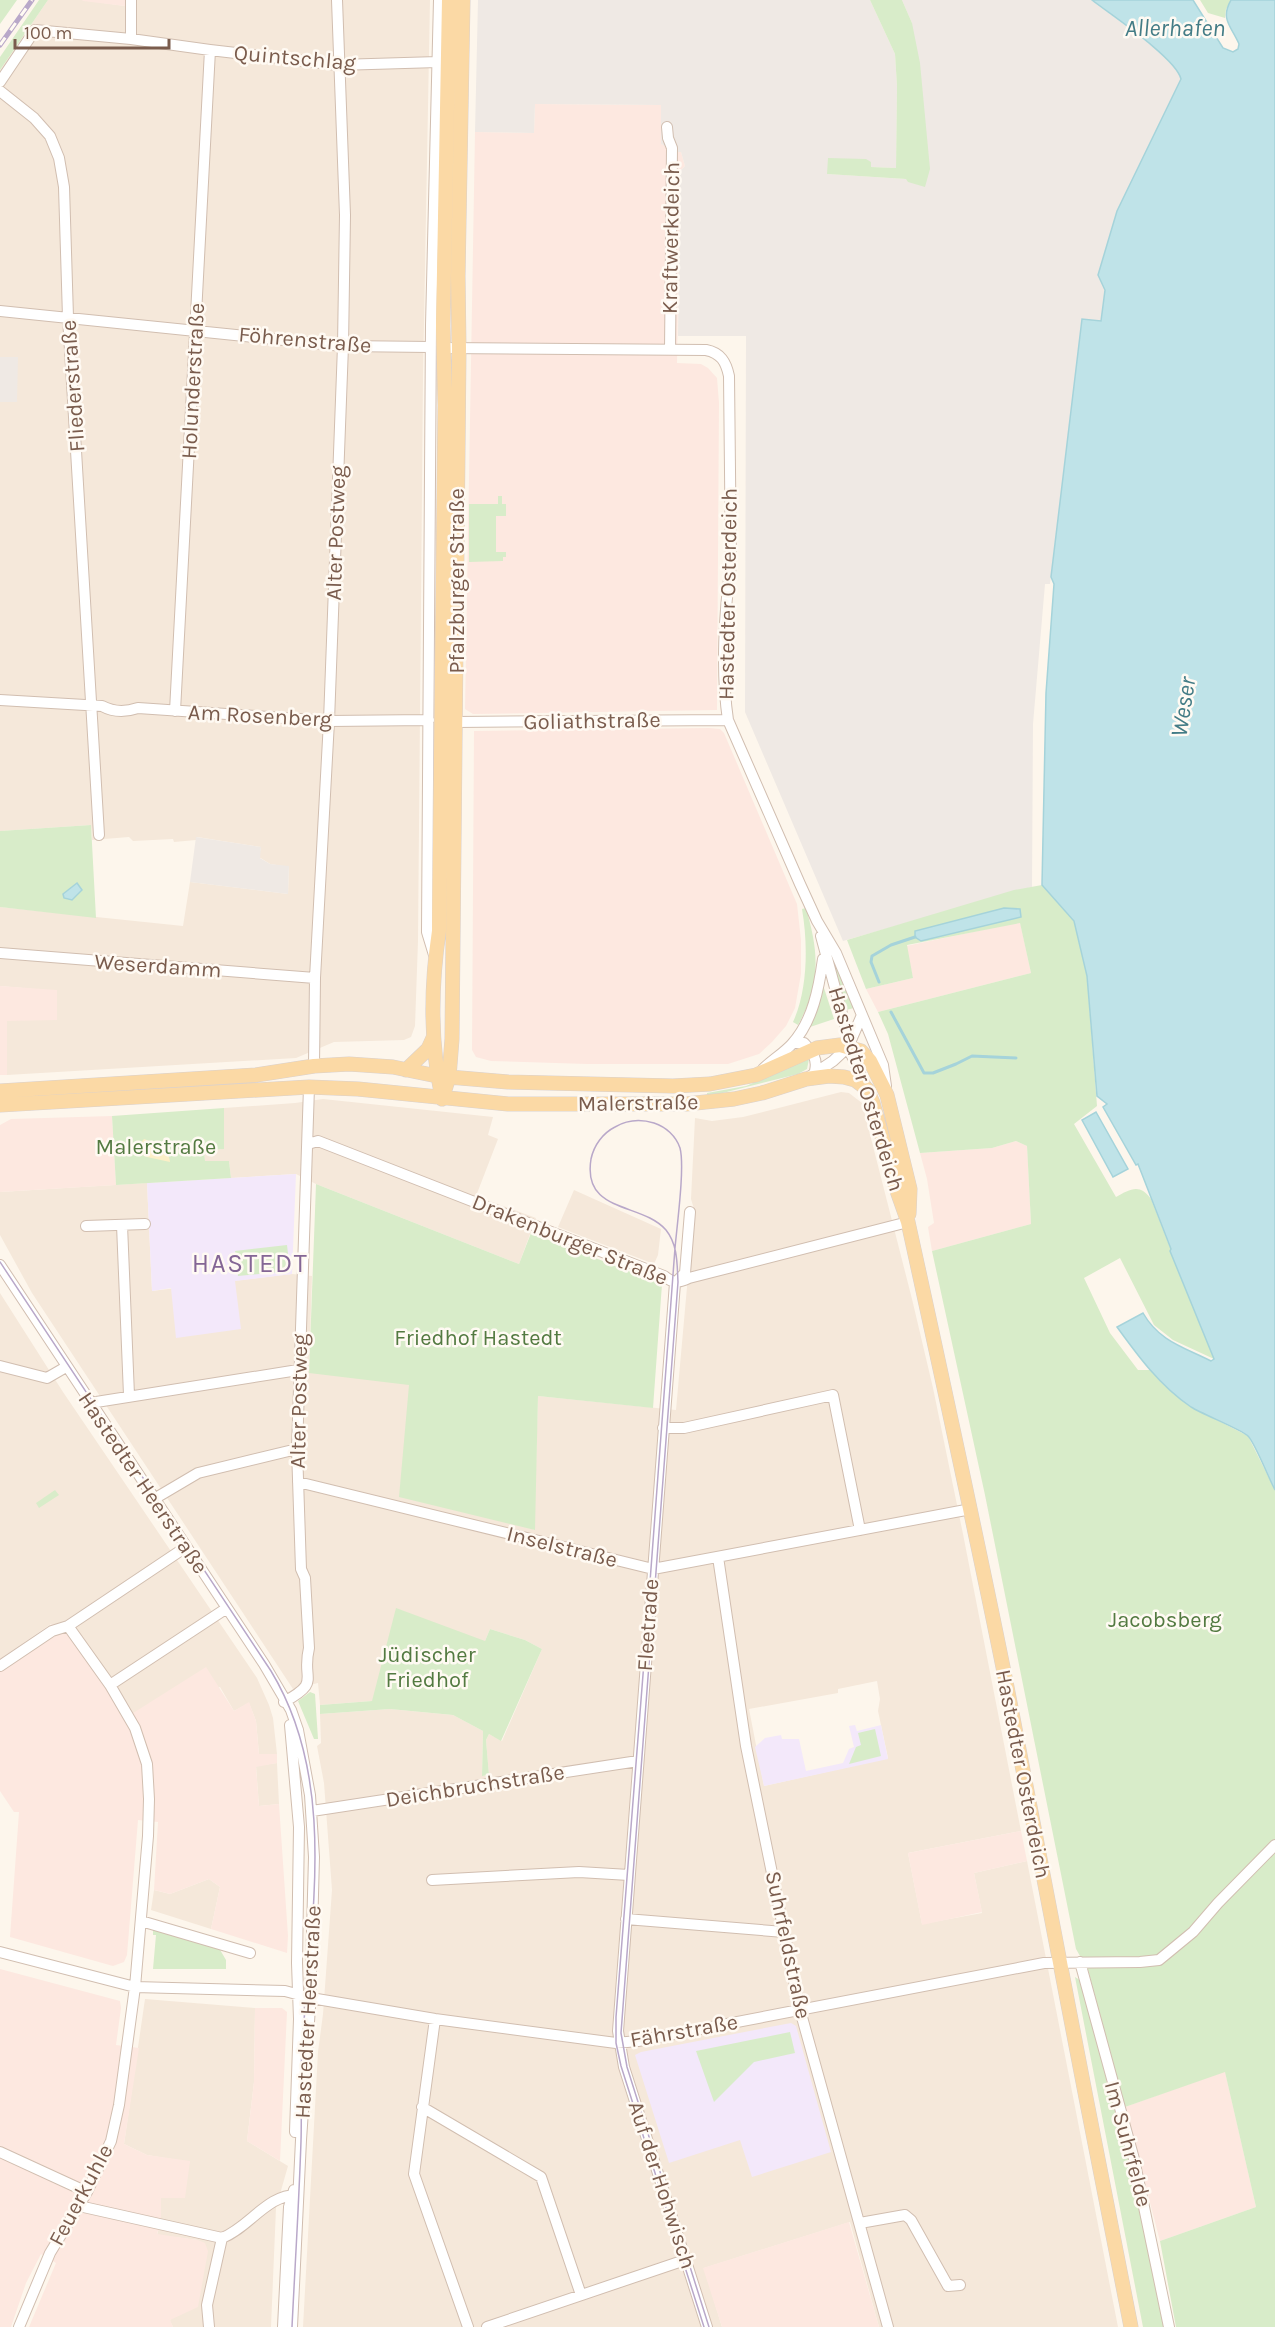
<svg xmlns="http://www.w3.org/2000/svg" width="1275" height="2327" viewBox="0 0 1275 2327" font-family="Karla,sans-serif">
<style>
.residential{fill:#f5e8da;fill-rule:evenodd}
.commercial{fill:#fde8e0}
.industrial{fill:#efe9e4}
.education{fill:#f3e8fa}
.green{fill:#d8ecc9}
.sand{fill:#fcefc7}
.water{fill:#bfe3e8;stroke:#a5d3da;stroke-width:1.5}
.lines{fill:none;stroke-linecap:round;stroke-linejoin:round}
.stream{stroke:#a5d3da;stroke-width:3}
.minor-casing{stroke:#d1beb0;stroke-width:12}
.major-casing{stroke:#dad1cd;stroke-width:15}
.minor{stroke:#fff;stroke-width:10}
.major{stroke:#fbd9a5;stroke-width:14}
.tram{stroke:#b9a8c9;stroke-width:1.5}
.rail-casing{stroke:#b9a8c9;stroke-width:5}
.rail{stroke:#fffaf3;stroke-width:3;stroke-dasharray:9;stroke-linecap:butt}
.labels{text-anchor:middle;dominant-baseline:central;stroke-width:5;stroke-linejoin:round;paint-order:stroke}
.street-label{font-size:22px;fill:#7a5c4d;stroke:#fffaf3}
.park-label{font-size:22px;fill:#537a41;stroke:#fffaf3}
.water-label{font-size:24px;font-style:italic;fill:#437c86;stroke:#fffaf3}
.quarter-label{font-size:26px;letter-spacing:1.5px;fill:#846695;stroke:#fffaf3}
</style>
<rect width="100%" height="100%" fill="#fdf6ec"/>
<path class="residential" d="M48 0H82L125 6V0H430L423 377 418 941 415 1026 411 1037 404 1040 334 1042 296 1058 7 1075V1020L57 991 0 986V907L183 926 190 882 288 894 289 867 270 864 259 857 261 847 197 837 196 840 174 842 173 839 133 841 129 837 92 840 91 825 0 831V70Z
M841 1092 849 1093 862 1103 912 1299 933 1388 963 1534 1021 1831 908 1853 922 1924 982 1913 974 1873 1027 1861 1118 2327H879L850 2222 704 2268 722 2327H303L318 2052 323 2014 332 1890 324 1783 317 1746 321 1743 320 1714 390 1709 453 1715 483 1731 482 1776 489 1775 486 1740 489 1734 502 1741 542 1649 525 1640 490 1629 485 1641 372 1701 320 1705 318 1683 293 1689 32 1293 0 1235V1192L147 1183 152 1291 292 1274 312 1276 309 1372 409 1384 534 1530 538 1396 676 1410 694 1209 691 1199 695 1118 712 1121 743 1117ZM877 1681 880 1699 878 1711 888 1758 764 1786 749 1709 838 1693V1689Z
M323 1099 493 1117 488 1135 498 1139 476 1196 536 1218 519 1264 316 1184 296 1174 231 1178 229 1161 205 1162 204 1150 224 1149V1108L295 1103Z
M574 1190 661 1229 658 1255 654 1264 558 1227Z
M0 1293 63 1392 257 1678 269 1705 273 1718 277 1754H259L256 1721 249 1703 234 1711 220 1687 130 1715 51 1624 0 1659Z
M277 1763 279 1804 259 1806 256 1766Z
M209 1879 220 1887 211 1929 151 1910 154 1890 170 1894Z
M145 1999 255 2008 254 2082 247 2141 288 2166 276 2208 271 2327H173L170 2321 198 2240 157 2235 161 2220V2197L190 2162 147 2155 124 2144Z"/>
<path class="commercial" d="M82 0H125V6L83 1Z
M535 104 661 105V144L681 152 685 166 680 171 677 363 701 364 708 368 717 378 719 403 717 710 473 714 465 709 475 132 534 133Z
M709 728 720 729 724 733 797 904 801 940V974L795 1008 786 1026 772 1042 759 1054 728 1064H587L491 1061 476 1057 472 1050 474 731Z
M1020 922 1031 973 878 1012 866 989 913 978 906 946Z
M0 986 57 990V1020L7 1021V1075H0Z
M112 1116 116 1185 0 1192V1125L11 1119Z
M1016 1141 1027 1146 1031 1224 932 1251 928 1227 934 1223 927 1179 920 1153 992 1148Z
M52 1624 69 1625 130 1715 206 1667 234 1711 249 1702 256 1721 259 1754H277V1763L256 1767 259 1806 279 1804 288 1936 287 1953 211 1929 220 1887 209 1879 170 1894 154 1890 158 1822 138 1820 127 1955 124 1962 113 1966 10 1937 19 1812H14L0 1791V1659Z
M1021 1831 1027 1861 974 1873 982 1912 922 1925 908 1853Z
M0 1969 120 2001 121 2008 116 2045 139 2048 124 2144 147 2155 190 2161 185 2198H161V2220L157 2234 198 2240 205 2243 208 2251 198 2307 170 2320 173 2327H29L56 2263 41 2254 26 2283 11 2327H0Z
M255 2008H282L287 2012 280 2161 247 2141 254 2082Z
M1225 2071 1256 2207 1160 2241 1125 2107Z
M849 2222 879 2327H722L703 2268Z"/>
<path class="industrial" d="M478 0H870L895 54 897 86 896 168 871 167 827 174 906 179 912 23 902 0H1092L1165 56 1180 75V84L1117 211 1098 275 1105 289 1101 321 1082 319 1050 584H1045L1033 724 1032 887 843 941 745 712 746 336H678L680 171 685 166 681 152H669V148L661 144V105L535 104 534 133 475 132Z
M0 357H18L17 402H0Z
M196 837 261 847 260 858 270 864 289 866 288 894 190 882Z"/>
<path class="education" d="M296 1174 292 1274 235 1281 241 1329 176 1338 171 1288 152 1291 147 1183Z
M855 1725 857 1731 881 1725 888 1759 764 1786 755 1747 765 1738 781 1735 782 1739H799L806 1771 843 1763 849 1749 854 1747 849 1726Z
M791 2023 796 2026 831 2152 752 2177 740 2140 669 2163 635 2055 641 2052Z"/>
<path class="green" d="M0 0H17L0 24Z
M39 0H48L0 70V57Z
M870 0H902L912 23 920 63 930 169 925 187 908 182 906 179 827 174 828 158 866 159 871 162V167L896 168 897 86 895 54Z
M1200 0H1231L1226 9 1225 18 1208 13Z
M498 496H502V504H506V516H496V552H506V557H503V561L469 562V504H498Z
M91 825 96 918 0 907V831Z
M1042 885 1074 921 1087 976 1097 1106 1074 1124 1116 1197C1130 1189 1140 1183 1151 1199L1214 1359 1173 1340 1154 1325 1120 1258 1084 1278 1110 1333 1138 1370H1150L1164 1385 1190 1406 1248 1436 1275 1490V2327H1176L1160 2241 1256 2207 1225 2072 1125 2107 1088 1970 1076 1949 985 1495 932 1251 1031 1224 1027 1146 1016 1141 992 1148 920 1153 888 1034 878 1012 1031 973 1020 923 907 945 913 978 866 989 847 940 1014 890Z
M806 908C819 953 821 983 798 1025L793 1022C808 989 808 944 802 909Z
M829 949 854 1008 846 1010Z
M823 985 834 1019 807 1028Z
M809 1059 807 1069 798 1074 707 1097V1093L746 1086Z
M224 1108V1149L204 1150 205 1161H229L231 1178 116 1185 112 1116Z
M316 1184 519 1264 531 1233 662 1284 653 1408 538 1396 535 1530 399 1497 409 1385 309 1373Z
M287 1245 290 1271 238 1276 235 1251Z
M55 1490 59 1495 39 1508 36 1503Z
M396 1608 485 1641 490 1629 525 1640 542 1649 501 1741 489 1734 486 1740 489 1775 482 1776 483 1731 453 1715 390 1709 320 1714V1705L372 1701Z
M310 1692 315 1694 318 1739H314L298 1701Z
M875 1729 881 1756 849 1764 856 1747 861 1745 858 1733Z
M153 1926 219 1948 226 1960V1969H153L156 1935H153Z
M1075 1977 1083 1982 1107 2070 1106 2079 1116 2114 1120 2118 1167 2327H1143Z
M790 2032 795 2053 754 2062 714 2102 696 2051Z"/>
<path class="sand" d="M144 1139C155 1143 169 1149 170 1162L147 1157 134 1151Z"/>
<path class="water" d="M1092 0H1193L1223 48 1233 52 1238 49 1239 44C1231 26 1220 19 1231 0H1275V1490C1269 1479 1255 1443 1248 1436 1242 1430 1202 1414 1191 1407 1160 1386 1138 1356 1117 1327L1143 1313C1159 1341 1183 1347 1211 1361L1214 1359 1170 1251 1171 1249 1138 1164 1136 1165 1103 1107 1107 1104 1097 1096 1087 976 1074 921 1042 885 1046 693 1054 584 1051 577 1082 319 1101 321 1105 290 1098 275 1117 211 1181 79C1176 58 1111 15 1092 0Z
M77 883 82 890 72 900 64 898 63 894Z
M1004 908 1020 909 1021 917 921 941 915 937V931Z
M1096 1112 1128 1169 1113 1177 1082 1120Z"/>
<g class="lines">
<path class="stream" d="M879 982 871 962 872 956 891 945 915 937
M891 1012 924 1073H933L956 1064 972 1056 1016 1058"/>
<g class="minor-casing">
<path id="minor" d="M131 0V39
M0 82 35 30 131 39 210 50 338 65 438 62
M0 91 34 118 50 136 59 158 64 187 68 317 99 835
M667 127 668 138 672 148 670 350
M0 311 343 346 430 347
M443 348 706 350C721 353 726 362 729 376L731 565C724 611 721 673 728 720L800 884 817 921 836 953 883 1065 886 1086
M0 700 102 706C113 712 126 712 138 708L329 721 429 720
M175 711 210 50
M456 722 728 720
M821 936 848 1036V1047L867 1089
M0 953 315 978
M434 955 427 932 431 325 439 0
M793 1043H804C812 1052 818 1058 815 1071
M314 1066 315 978 329 721 343 346 345 215 337 0
M763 1069C772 1060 784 1053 792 1044 813 1021 819 987 823 959L826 956
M806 1079 833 1061 848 1047 862 1015
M308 1144 318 1141 664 1276C674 1284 678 1283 689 1278L908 1222
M690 1212 685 1273 675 1283 618 2031 624 2067 707 2327
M122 1225 129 1395
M86 1226 145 1224
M0 1265 264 1664 291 1710 298 1730 310 1795 314 1857 310 2007 301 2140 292 2327
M0 1366 47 1378 66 1367
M90 1403 298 1370
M663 1428H684L833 1395 860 1530
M298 1482 653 1569 971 1509
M154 1499 198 1473 297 1449
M718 1557 746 1746 800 2010 888 2327
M0 1666 52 1631 68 1626 186 1547
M110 1685 227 1608
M284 1702C322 1681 301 1681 309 1648L305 1578 301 1569 297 1449 309 1087
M290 1725 299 1827 297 1963 299 2019 295 2132
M312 1811 638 1761
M432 1880 579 1872 629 1875
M626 1919 784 1932
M141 1921 250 1953
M0 1952 135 1987 285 1991 311 1998 435 2019 616 2043 638 2041 1044 1963 1140 1962 1159 1960 1193 1932 1218 1903 1275 1845
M1080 1962 1134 2159 1169 2327
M435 2019 414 2174 468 2327
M422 2107 541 2177 581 2295
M0 2152 87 2192
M79 2206 222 2238
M860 2223 905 2215 911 2220 948 2286 960 2285
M222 2238C250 2227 267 2194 298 2195
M19 2327 50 2253 87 2192 111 2141 119 2105 135 1987 148 1836 149 1799 147 1764 135 1728 110 1685 68 1626
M209 2327 207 2305 222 2238
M283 2327 289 2207 294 2190
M487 2327 685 2260"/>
</g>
<g class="major-casing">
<path id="major" d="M406 1070 428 1049 433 1038
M0 1091 256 1075 314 1066 349 1064 393 1067 437 1076 508 1082 673 1086 710 1084 756 1075 817 1048 840 1045 861 1051 870 1061 887 1095 910 1189 909 1214
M442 1097C430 1043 431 985 439 931L445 405 443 326 449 0
M442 1099 449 1077 452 1039 459 349 458 276 463 0
M0 1105 309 1087 358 1089 508 1104H686L734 1099 762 1093 806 1079 829 1076 844 1077 855 1080 867 1089 873 1103 896 1188 908 1222C942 1377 976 1532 1007 1687 1049 1900 1088 2114 1131 2327"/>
</g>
<use href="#minor" class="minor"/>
<use href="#major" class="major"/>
<path class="tram" d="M0 1262 271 1671C340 1785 309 1925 302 2050 300 2080 302 2110 301 2141 299 2203 295 2265 292 2327
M704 2327 621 2066 616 2043V2017C637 1761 656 1504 675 1248 677 1225 685 1167 680 1148 676 1136 666 1127 654 1123 641 1119 627 1120 615 1127 603 1133 594 1145 591 1159 582 1214 642 1202 666 1230 678 1245 677 1264 678 1282L621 2033 627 2067 709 2327"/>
<g class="rail-casing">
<path id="rail" d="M0 45 32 0"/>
</g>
<use href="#rail" class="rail"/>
</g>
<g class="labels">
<g class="street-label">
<text transform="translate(295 58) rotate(5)">Quintschlag</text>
<text transform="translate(671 238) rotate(-89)">Kraftwerkdeich</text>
<text transform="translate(305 340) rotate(5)">Föhrenstraße</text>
<text transform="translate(193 381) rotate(-87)">Holunderstraße</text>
<text transform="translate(73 386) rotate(-94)">Fliederstraße</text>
<text transform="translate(336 533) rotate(-88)">Alter Postweg</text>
<text transform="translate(457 581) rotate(-90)">Pfalzburger Straße</text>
<text transform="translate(728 594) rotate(-89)">Hastedter Osterdeich</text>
<text transform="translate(260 716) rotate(3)">Am Rosenberg</text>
<text transform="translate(592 721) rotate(-1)">Goliathstraße</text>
<text transform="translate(158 966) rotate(4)">Weserdamm</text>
<text transform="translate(866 1089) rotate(73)">Hastedter Osterdeich</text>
<text transform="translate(638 1103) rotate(-1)">Malerstraße</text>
<text transform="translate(570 1240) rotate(22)">Drakenburger Straße</text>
<text transform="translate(299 1401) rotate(-89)">Alter Postweg</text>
<text transform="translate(143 1483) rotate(56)">Hastedter Heerstraße</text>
<text transform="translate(562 1547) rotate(14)">Inselstraße</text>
<text transform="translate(648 1625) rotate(-86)">Fleetrade</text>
<text transform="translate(1023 1774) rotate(79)">Hastedter Osterdeich</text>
<text transform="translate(475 1786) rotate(-9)">Deichbruchstraße</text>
<text transform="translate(788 1945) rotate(78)">Suhrfeldstraße</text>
<text transform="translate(308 2012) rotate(-87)">Hastedter Heerstraße</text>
<text transform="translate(684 2031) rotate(-10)">Fährstraße</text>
<text transform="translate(1128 2144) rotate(75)">Im Suhrfelde</text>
<text transform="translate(662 2185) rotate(72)">Auf der Hohwisch</text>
<text transform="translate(81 2195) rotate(-62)">Feuerkuhle</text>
</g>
<g class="park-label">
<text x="156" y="1147">Malerstraße</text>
<text x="478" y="1338">Friedhof Hastedt</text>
<text x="1165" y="1620">Jacobsberg</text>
<text x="427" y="1655">Jüdischer<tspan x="427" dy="25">Friedhof</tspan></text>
</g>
<g class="water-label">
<text x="1175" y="28">Allerhafen</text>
<text transform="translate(1183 707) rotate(-81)">Weser</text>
</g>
<g class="quarter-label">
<text x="250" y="1263">HASTEDT</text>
</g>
</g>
<path d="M15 39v9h154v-9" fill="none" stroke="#7a5c4d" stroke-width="3"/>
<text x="24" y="39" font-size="18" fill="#7a5c4d" stroke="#fffaf3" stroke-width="4.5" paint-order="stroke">100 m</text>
</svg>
